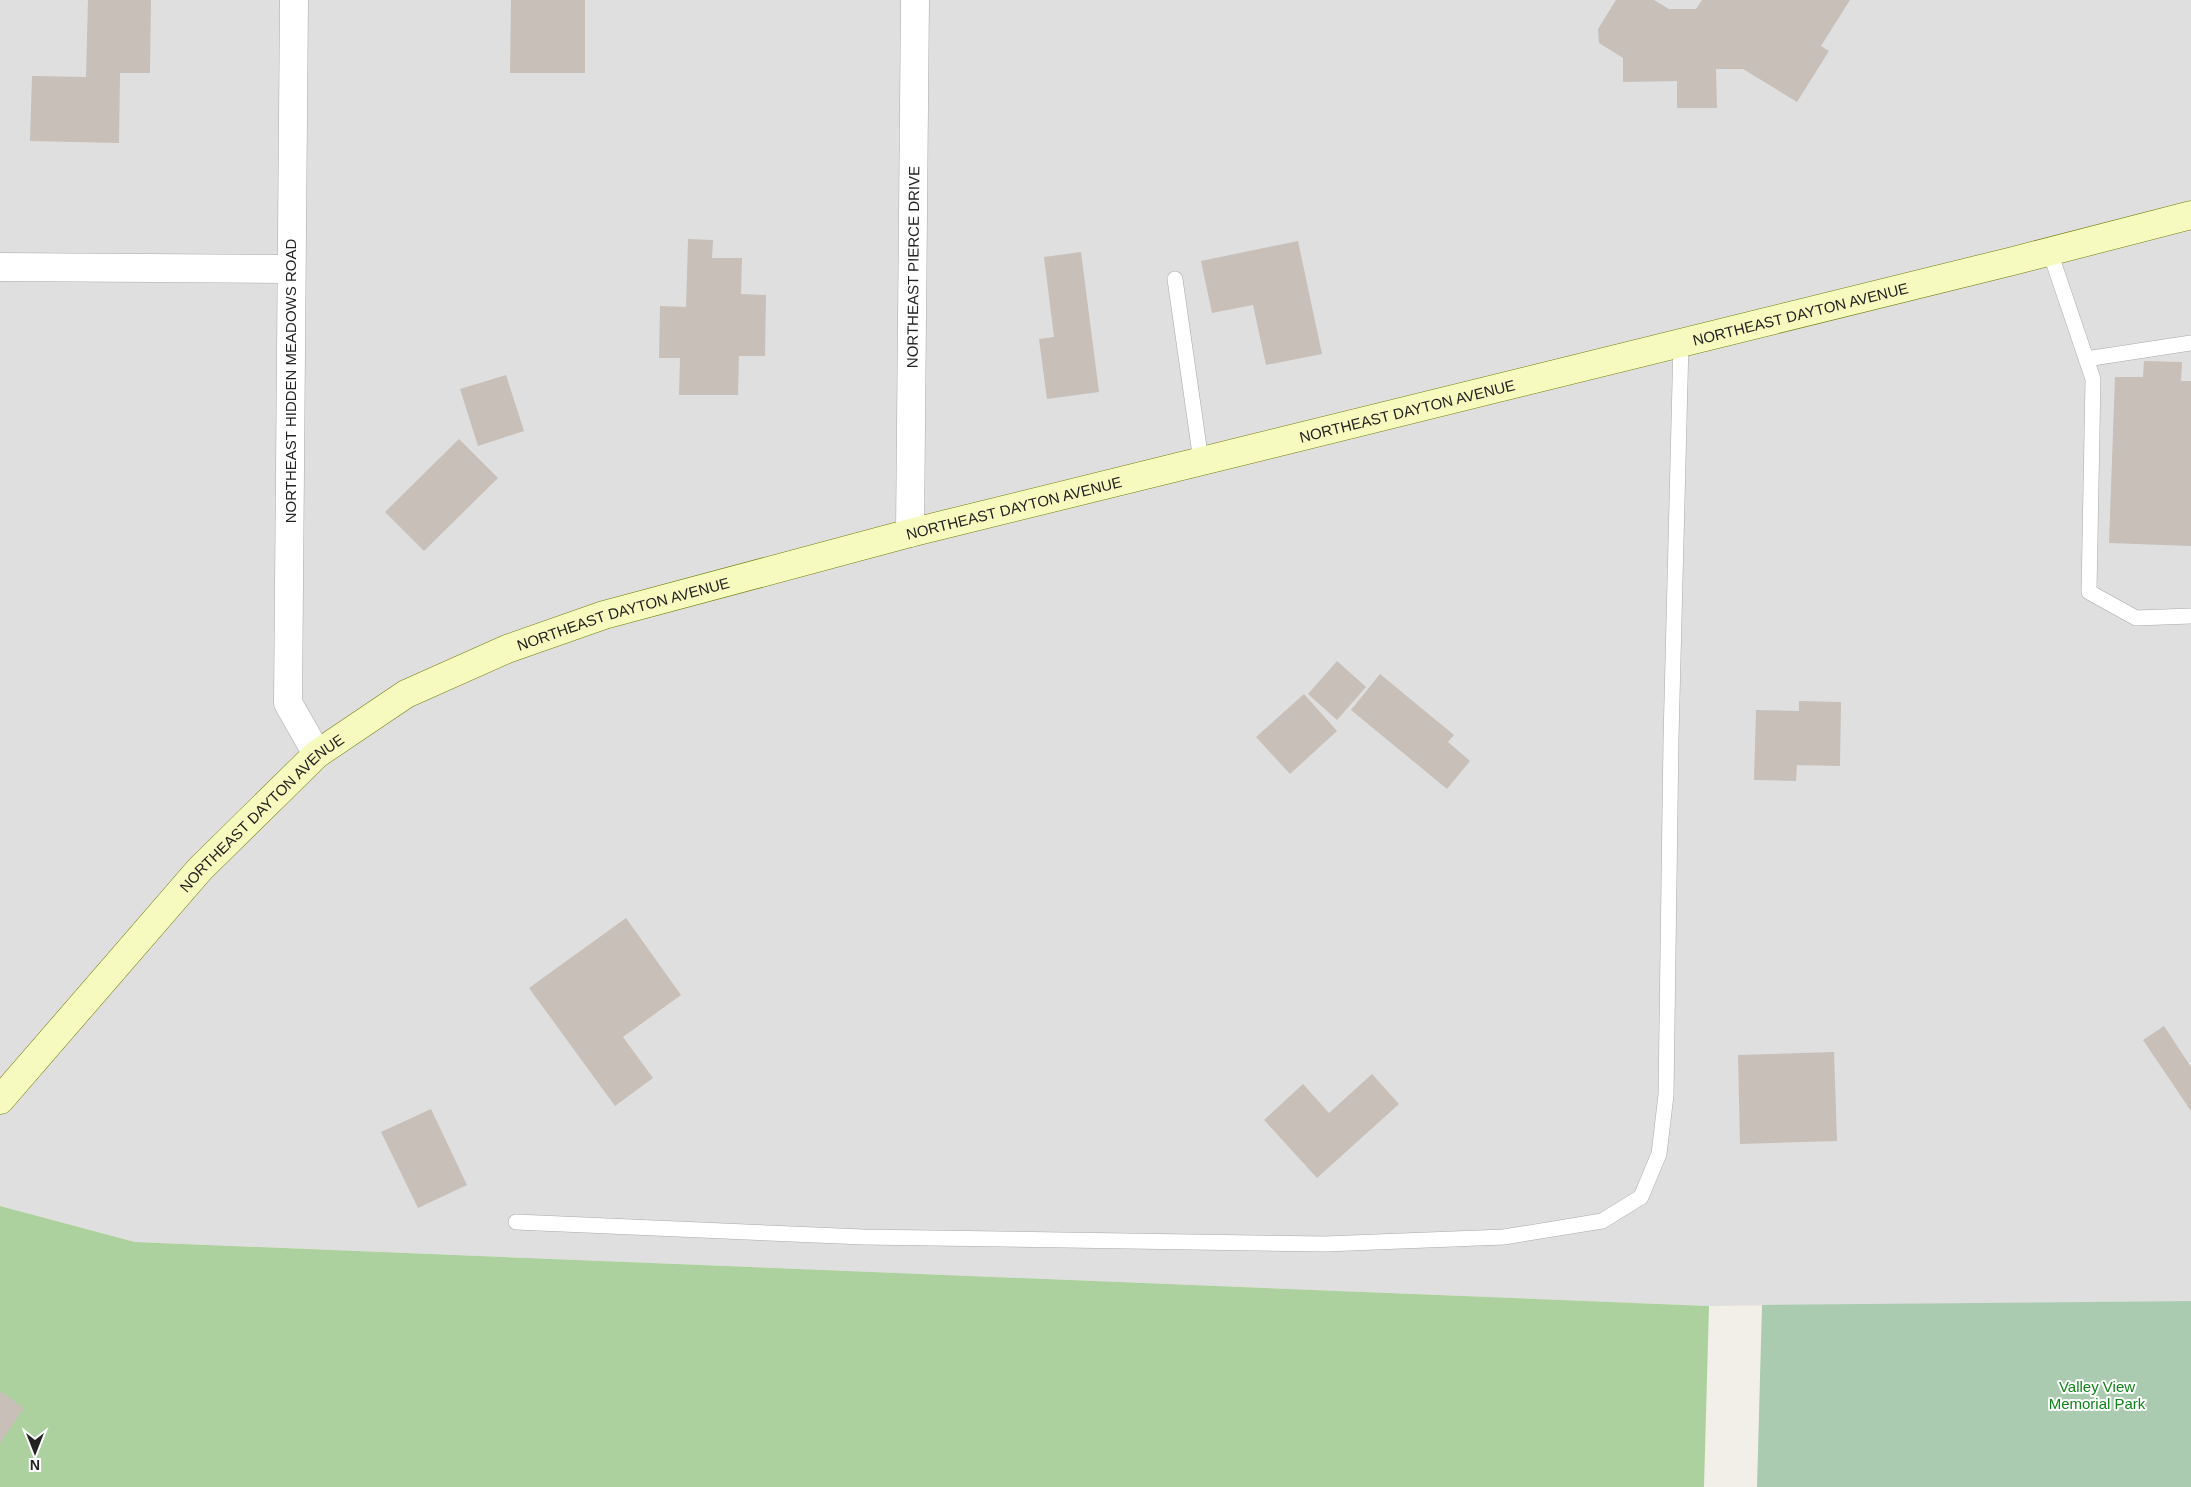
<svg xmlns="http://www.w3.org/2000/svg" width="2191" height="1487" viewBox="0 0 2191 1487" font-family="Arial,sans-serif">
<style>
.residential{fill:#e0dfdf}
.forest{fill:#add19e}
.cemetery{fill:#aacbaf}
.building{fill:#c7bfb8}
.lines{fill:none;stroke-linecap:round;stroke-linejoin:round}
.lane-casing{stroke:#a9a9a9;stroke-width:16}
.street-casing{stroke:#a9a9a9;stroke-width:29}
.secondary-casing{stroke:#707d05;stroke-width:29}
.lane{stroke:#fff;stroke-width:15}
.street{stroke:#fff;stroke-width:28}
.secondary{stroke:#f7fabf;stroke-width:28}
.labels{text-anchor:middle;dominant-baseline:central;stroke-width:4;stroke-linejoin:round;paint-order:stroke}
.street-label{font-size:15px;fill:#222;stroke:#fff}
.park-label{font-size:15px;fill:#0c8416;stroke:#fff}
</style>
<rect width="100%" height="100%" fill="#f2efe9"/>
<path class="residential" d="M0 0H2191V1301L1709 1306 135 1242 0 1206Z"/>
<path class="forest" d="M0 1206 135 1242 1709 1306 1704 1487H0Z"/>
<path class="cemetery" d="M2191 1301V1487H1757L1762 1305Z"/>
<path class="building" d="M88 0H151L150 73H120L119 143 30 141 32 76 86 77Z
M511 0H585V73H510Z
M1616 0H1654L1669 9H1696L1702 0H1850L1821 46 1829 51 1797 102 1743 69H1716L1717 108H1677V81L1623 82V58L1599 43 1598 29Z
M688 239 713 240 712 258H742L741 294 766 295 765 356H739L738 395H679L680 358H659L660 306 686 307Z
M1298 241 1322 354 1266 365 1253 305 1212 313 1201 261Z
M1081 252 1099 392 1047 399 1039 339 1054 337 1044 257Z
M2144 361 2182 362 2181 381H2191V546L2109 543 2115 377H2143Z
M506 375 524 431 478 446 460 389Z
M459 439 498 478 424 551 385 512Z
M1337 661 1366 687 1337 720 1308 694Z
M1380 674 1454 735 1448 742 1470 761 1447 789 1351 710Z
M1304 694 1337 731 1290 774 1256 737Z
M1799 701 1841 702 1840 766 1797 765 1796 781 1754 780 1756 710 1799 711Z
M626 918 681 995 623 1037 653 1078 615 1106 529 988Z
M2164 1026 2191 1067V1111L2143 1040Z
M1834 1052 1837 1141 1740 1144 1738 1055Z
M1372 1074 1399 1104 1317 1178 1264 1120 1303 1084 1329 1113Z
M431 1109 467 1185 418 1208 381 1132Z
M0 1391 24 1408 0 1443Z"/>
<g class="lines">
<g class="lane-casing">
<path id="lane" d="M2050 252 2093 379 2089 592 2136 618 2191 616
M1175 279 1201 461
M2086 359 2191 343
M516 1222 863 1237 1325 1244 1504 1237 1602 1221 1641 1197 1659 1154 1666 1095 1671 739 1681 343"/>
</g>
<g class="street-casing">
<g id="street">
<path d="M294 0 288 703 317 754"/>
<path d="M0 267 291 269"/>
<path id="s1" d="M910 533 915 0"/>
</g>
</g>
<g class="secondary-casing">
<g id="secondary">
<path id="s2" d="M0 1100 200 869 317 754 406 694 507 649 604 615 910 533 2013 261 2191 215"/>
</g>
</g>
<use href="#lane" class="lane"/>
<use href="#street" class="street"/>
<use href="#secondary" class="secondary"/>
</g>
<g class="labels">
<g class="street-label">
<text stroke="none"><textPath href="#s1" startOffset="266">NORTHEAST PIERCE DRIVE</textPath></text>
<text stroke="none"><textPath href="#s2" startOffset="2024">NORTHEAST DAYTON AVENUE</textPath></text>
<text transform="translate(290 381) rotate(-90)">NORTHEAST HIDDEN MEADOWS ROAD</text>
<text stroke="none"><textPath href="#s2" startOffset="1619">NORTHEAST DAYTON AVENUE</textPath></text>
<text stroke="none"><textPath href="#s2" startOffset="1214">NORTHEAST DAYTON AVENUE</textPath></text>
<text stroke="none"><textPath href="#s2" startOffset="809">NORTHEAST DAYTON AVENUE</textPath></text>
<text stroke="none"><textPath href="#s2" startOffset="389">NORTHEAST DAYTON AVENUE</textPath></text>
</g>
<g class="park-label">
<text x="2097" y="1386">Valley View<tspan x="2097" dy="17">Memorial Park</tspan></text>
</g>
</g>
<g transform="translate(35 1452) rotate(180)" stroke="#ffffff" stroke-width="4" paint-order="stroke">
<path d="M0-4L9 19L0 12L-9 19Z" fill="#222222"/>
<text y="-8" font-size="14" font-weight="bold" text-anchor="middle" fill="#222222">N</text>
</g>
</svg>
